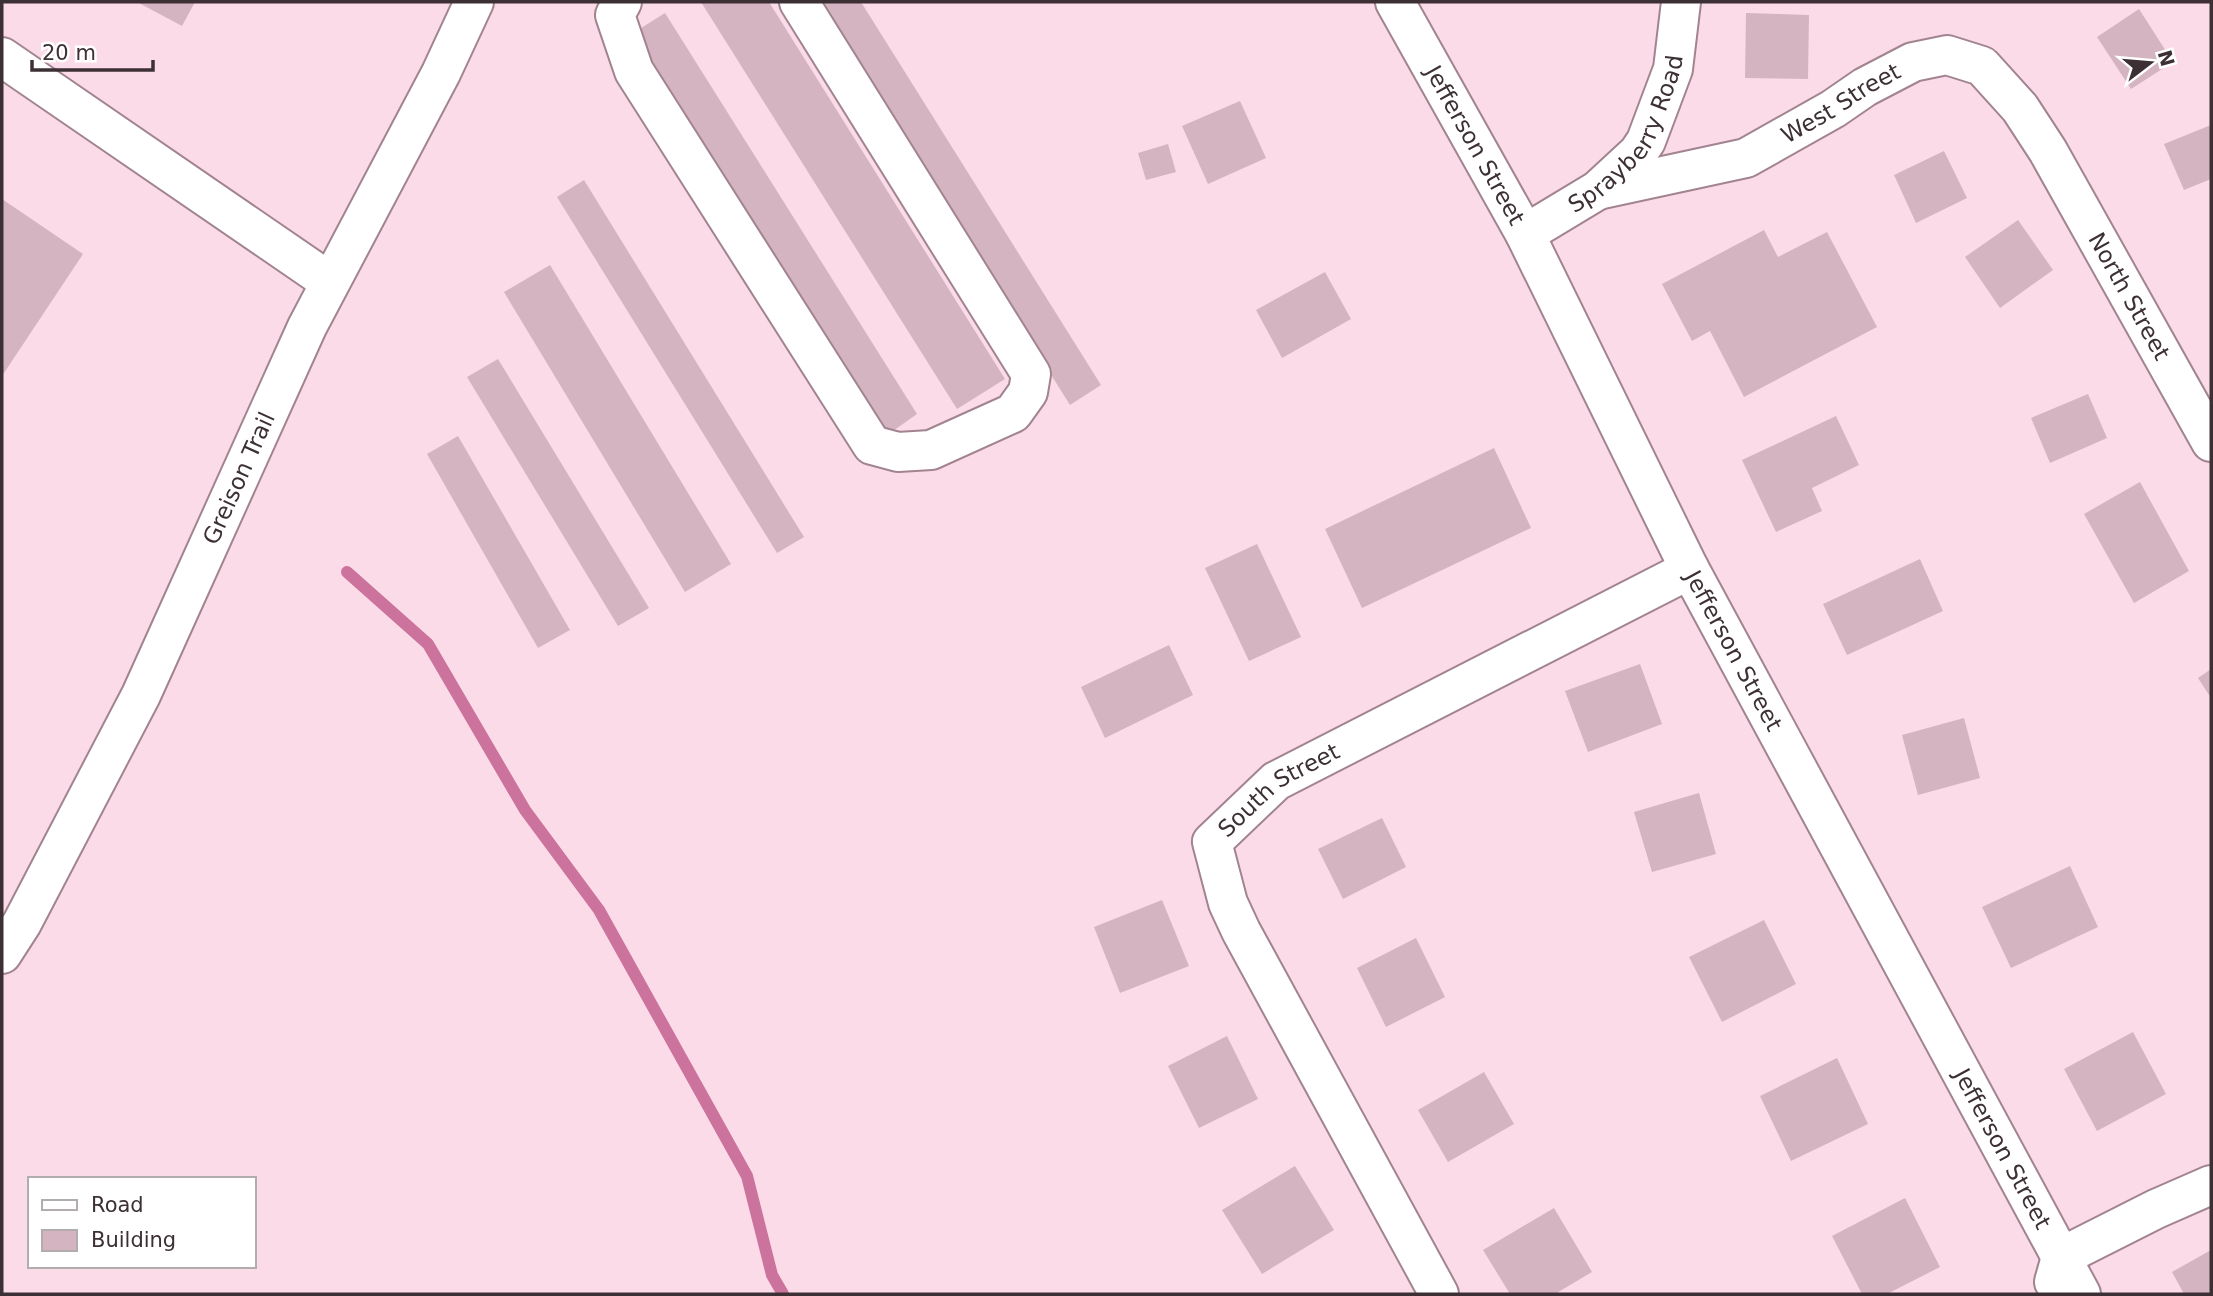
<svg xmlns="http://www.w3.org/2000/svg" width="2213" height="1296" viewBox="0 0 2213 1296" font-family="'DejaVu Sans',sans-serif">
<style>
.lines{fill:none;stroke-linecap:round;stroke-linejoin:round}
.stream{stroke:#cb739c;stroke-width:12}
.building{fill:#d4b4c1}
.minor-casing{stroke:#a18490;stroke-width:42}
.minor{stroke:#fff;stroke-width:38}
.labels{text-anchor:middle;dominant-baseline:central;stroke-width:5;stroke-linejoin:round;paint-order:stroke}
.street-label{font-size:23px;fill:#3c3035;stroke:#fff}
</style>
<rect width="100%" height="100%" fill="#fcdbe9"/>
<g class="lines">
<path class="stream" d="M347 572 428 644 525 810 599 910 747 1176 772 1275 783 1294"/>
</g>
<path class="building" d="M137 2H195L182 26Z
M701 2H769L1005 379 957 409Z
M818 2H861L1101 385 1070 405Z
M2139 9 2173 62 2131 89 2097 37Z
M665 13 917 414 883 438 630 35Z
M1746 13 1809 15 1808 79 1745 78Z
M1240 101 1266 158 1208 184 1182 126Z
M2211 125V179L2184 190 2164 144Z
M1168 144 1176 172 1146 180 1138 153Z
M1944 151 1967 198 1916 223 1894 175Z
M584 180 804 537 777 553 557 197Z
M2 199 83 254 2 376Z
M2018 220 2053 270 2000 308 1965 257Z
M1764 230 1778 257 1827 232 1877 327 1744 397 1710 331 1692 341 1662 284Z
M550 265 731 564 685 592 504 292Z
M1325 272 1351 319 1282 358 1256 310Z
M498 359 649 608 618 626 467 377Z
M2088 394 2107 438 2050 463 2031 418Z
M1836 416 1859 465 1812 488 1822 511 1776 532 1742 460Z
M458 436 570 630 538 648 427 454Z
M1494 448 1531 528 1362 608 1325 529Z
M2140 482 2189 571 2134 603 2084 514Z
M1257 544 1301 637 1249 661 1205 568Z
M1920 559 1943 611 1847 655 1823 604Z
M1169 645 1193 695 1105 738 1081 687Z
M1640 664 1662 724 1588 752 1565 691Z
M2211 669V698L2198 678Z
M1964 718 1980 778 1918 795 1902 735Z
M1699 793 1716 854 1652 872 1634 812Z
M1382 818 1406 867 1343 899 1318 849Z
M2070 866 2098 927 2011 968 1982 907Z
M1162 900 1189 966 1120 993 1094 927Z
M1764 920 1796 984 1722 1022 1689 957Z
M1416 938 1445 997 1386 1027 1357 968Z
M2133 1032 2166 1094 2097 1131 2064 1069Z
M1227 1036 1258 1099 1199 1128 1168 1066Z
M1837 1058 1868 1124 1791 1161 1760 1096Z
M1484 1072 1514 1124 1448 1162 1418 1110Z
M1295 1166 1334 1230 1262 1274 1222 1210Z
M1905 1198 1940 1267 1887 1294H1862L1832 1236Z
M1554 1208 1592 1272 1555 1294H1510L1483 1250Z
M2211 1250V1294H2184L2172 1272Z"/>
<g class="lines">
<g class="minor-casing">
<g id="minor">
<path d="M622 2 615 15 634 71 872 445 898 452 931 450 1013 413 1028 392 1031 374 799 2"/>
<path id="s1" d="M1395 2 1525 234 1689 568 2081 1294"/>
<path d="M2 57 330 282"/>
<path id="s2" d="M1598 190 1746 158 1833 109 1865 87 1913 62 1947 55 1982 66 2020 108 2048 151 2211 442"/>
<path id="s3" d="M1525 234 1598 190 1638 153 1646 141 1673 69 1681 2"/>
<path id="s4" d="M2 954 22 923 141 695 307 327 441 73 474 2"/>
<path d="M2054 1282 2061 1257 2156 1209 2211 1185"/>
<path id="s5" d="M1439 1294 1241 931 1228 903 1212 842 1276 781 1679 575 1689 568"/>
</g>
</g>
<use href="#minor" class="minor"/>
</g>
<g class="labels">
<g class="street-label">
<text stroke="none"><textPath href="#s2" startOffset="261">West Street</textPath></text>
<text stroke="none"><textPath href="#s3" startOffset="149">Sprayberry Road</textPath></text>
<text stroke="none"><textPath href="#s1" startOffset="164">Jefferson Street</textPath></text>
<text stroke="none"><textPath href="#s2" startOffset="690">North Street</textPath></text>
<text stroke="none"><textPath href="#s4" startOffset="532">Greison Trail</textPath></text>
<text stroke="none"><textPath href="#s1" startOffset="732">Jefferson Street</textPath></text>
<text stroke="none"><textPath href="#s5" startOffset="593">South Street</textPath></text>
<text stroke="none"><textPath href="#s1" startOffset="1298">Jefferson Street</textPath></text>
</g>
</g>
<rect width="2213" height="1296" fill="none" stroke="#3c3035" stroke-width="7"/>
<rect x="28" y="1177" width="228" height="91" fill="#ffffff" stroke="#b1acae" stroke-width="2"/>
<rect x="42" y="1200" width="35" height="10" fill="#ffffff" stroke="#b1acae" stroke-width="2"/>
<text x="91" y="1212" font-size="21" fill="#3c3035">Road</text>
<rect x="42" y="1230" width="35" height="21" fill="#d4b4c1" stroke="#b1acae" stroke-width="2"/>
<text x="91" y="1247" font-size="21" fill="#3c3035">Building</text>
<g transform="translate(2150 63) rotate(74)" stroke="#ffffff" stroke-width="5" paint-order="stroke">
<path d="M0-5L12 26L0 18L-12 26Z" fill="#3c3035"/>
<text y="-10" font-size="19" font-weight="bold" text-anchor="middle" fill="#3c3035">N</text>
</g>
<path d="M32 60v10h121v-10" fill="none" stroke="#3c3035" stroke-width="3.5"/>
<text x="42" y="60" font-size="21" fill="#3c3035" stroke="#ffffff" stroke-width="5" paint-order="stroke">20 m</text>
</svg>
